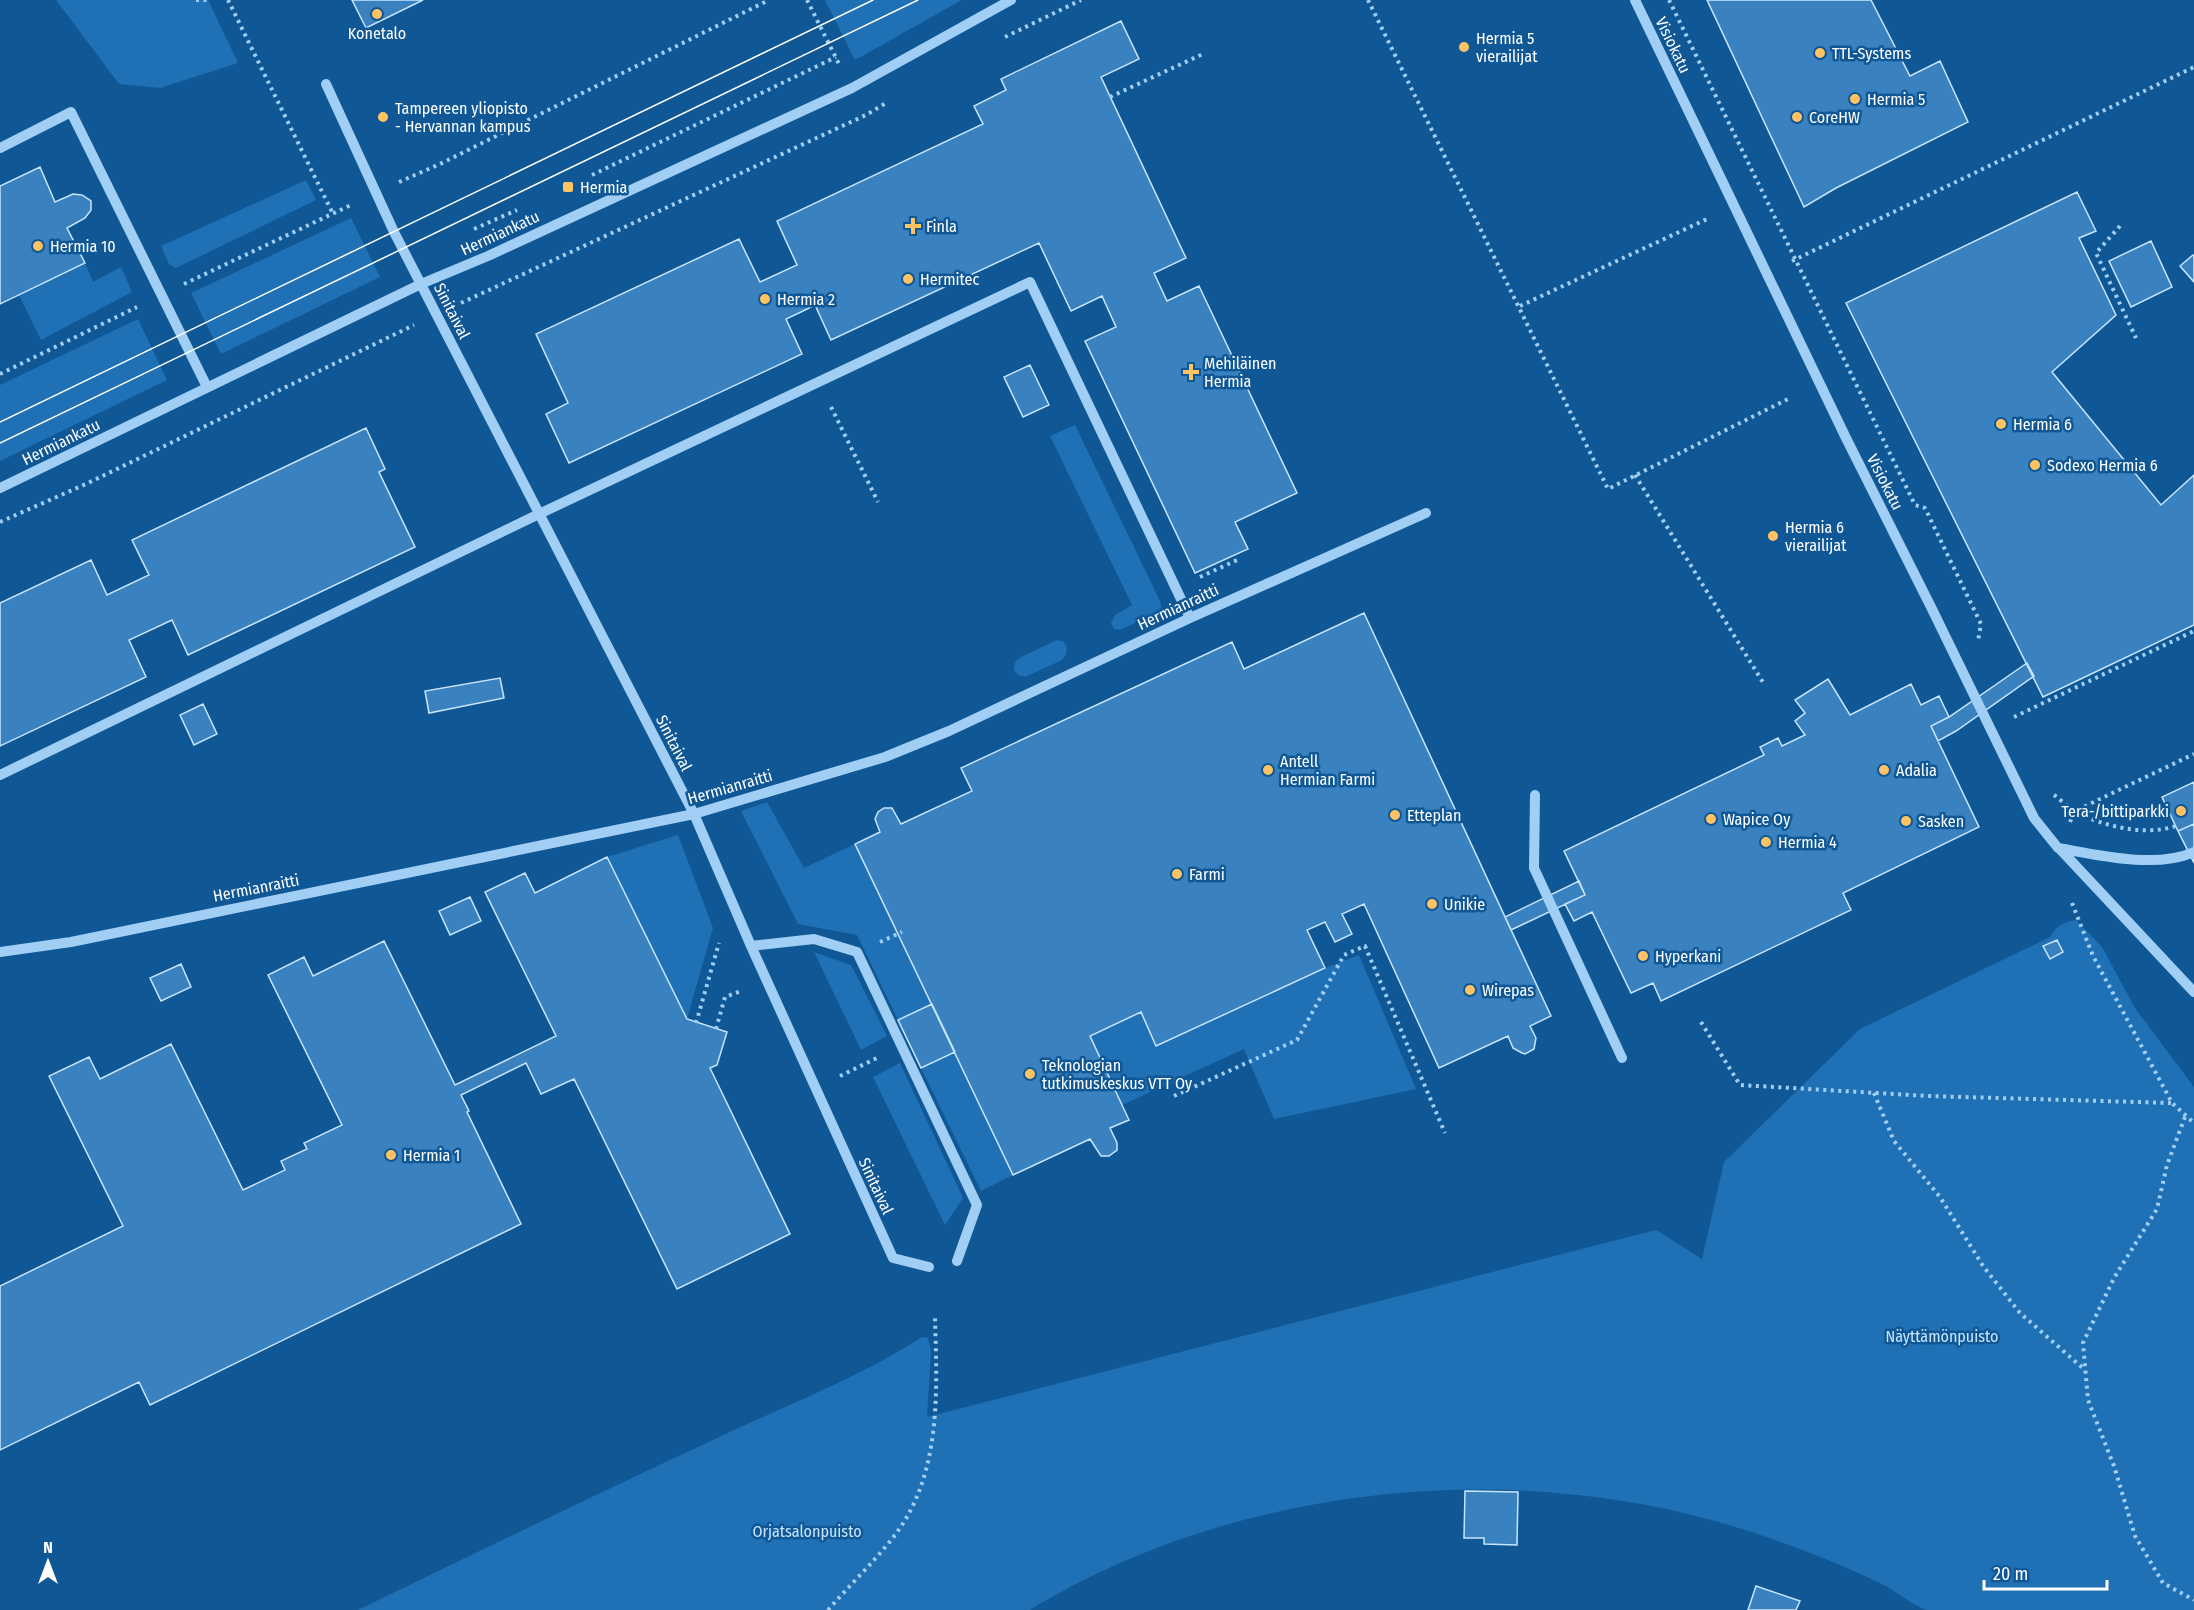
<svg xmlns="http://www.w3.org/2000/svg" width="2194" height="1610" viewBox="0 0 2194 1610" font-family="'Fira Sans Condensed',sans-serif">
<style>
.green{fill:#1f70b4}
.building{fill:#3981bf;stroke:#c8e5fe;stroke-width:1.5}
.lines{fill:none;stroke-linecap:round;stroke-linejoin:round}
.path{stroke:#a0cef4;stroke-width:4;stroke-dasharray:3 4.5;stroke-linecap:butt}
.minor{stroke:#a0cef4;stroke-width:10}
.tram{stroke:#fff;stroke-width:1.5}
.poi-dot{fill:#ffc363;stroke:#105796;stroke-width:2}
.labels{text-anchor:middle;dominant-baseline:central;stroke-width:5;stroke-linejoin:round;paint-order:stroke}
.poi-label{font-size:16px;fill:#fff;stroke:#105796;text-anchor:start}
.street-label{font-size:16px;fill:#fff;stroke:#105796}
.park-label{font-size:16px;fill:#c8e5fe;stroke:#105796}
</style>
<rect width="100%" height="100%" fill="#105796"/>
<path class="green" d="M56 0H208L238 63 160 88 119 84Z
M825 0H962L855 60Z
M306 180 316 200 176 268 169 264 161 246Z
M351 218 380 277 221 354 191 293Z
M85 263 93 282 121 267 132 292 41 340 19 295Z
M138 319 167 380 0 461V385Z
M1075 425 1161 603V611L1120 630 1114 629 1111 623 1115 615 1132 605 1050 436Z
M1057 640 1064 642 1067 647 1066 655 1062 660 1025 677 1018 675 1014 670 1015 662 1021 657Z
M767 802 804 868 855 844 932 1004 898 1020 857 935 798 924 741 811Z
M678 835 713 928 687 1019 607 857Z
M2076 920 2102 947 2135 1008 2194 1087V1610C2129 1610 2065 1610 2000 1610 1982 1610 1964 1610 1945 1610 1940 1610 1932 1610 1927 1610 1914 1606 1894 1590 1880 1583 1827 1558 1772 1537 1715 1521 1495 1459 1227 1489 1030 1610H358C477 1552 595 1495 715 1439 784 1406 857 1379 922 1337L928 1338 931 1351 927 1417 1656 1230 1702 1259 1724 1162 1860 1029 2050 937C2057 926 2063 922 2076 920Z
M814 952 851 965 887 1036 861 1050Z
M1359 955 1416 1089 1274 1119 1244 1049 1122 1105 1090 1036 1141 1012 1156 1045 1325 968Z
M955 1052 1013 1175 981 1191 921 1068Z
M900 1063 963 1198 945 1225 873 1077Z"/>
<path class="building" d="M352 0H423L366 28Z
M1707 0H1871L1910 76 1940 61 1968 122 1836 188 1804 207Z
M1121 21 1139 59 1101 77 1186 258 1154 273 1167 301 1199 286 1297 493 1235 522 1248 549 1195 573 1085 341 1116 327 1102 296 1071 311 1039 243 831 340 815 305 801 312 786 319 802 354 569 463 546 414 568 403 536 334 739 239 760 282 797 265 777 221 983 124 974 106 1006 90 1001 79Z
M40 167 55 202 73 194 82 195 91 201V210L85 218 67 228 85 263 0 304V186Z
M2077 192 2096 231 2079 238 2116 315 2052 372 2161 505 2194 475V625L2043 697 1846 303Z
M2151 241 2172 287 2131 307 2109 261Z
M2193 255 2194 256V282L2180 266Z
M1030 365 1049 405 1023 417 1004 377Z
M366 428 385 469 379 472 415 547 188 655 172 620 129 640 146 677 0 746V603L91 560 107 595 149 575 132 540Z
M1364 613 1551 1016 1530 1026 1536 1038 1534 1049 1525 1054 1522 1053 1513 1048 1508 1036 1439 1068 1364 904 1342 914 1352 934 1335 942 1325 922 1307 930 1325 968 1156 1046 1141 1012 1090 1036 1129 1120 1110 1128 1117 1143V1150L1109 1156H1101L1090 1139 1013 1175 855 844 880 832 875 819 878 812 884 808H892L901 824 972 791 961 768 1232 642 1244 669Z
M2027 663 2034 676 1956 731 1938 741 1931 726 1949 717Z
M500 678 504 698 429 713 425 691Z
M1828 679 1850 715 1911 684 1921 705 1939 696 1949 717 1931 726 1979 827 1843 893 1851 910 1661 1001 1653 983 1631 993 1592 912 1574 921 1565 904 1585 895 1564 851 1764 755 1760 747 1778 738 1782 746 1805 735 1795 721 1805 713 1795 700Z
M203 704 217 734 194 745 180 715Z
M2194 782V824L2178 831 2162 797Z
M2194 824V863L2178 831Z
M607 857 687 1019 727 1032 717 1065 710 1068 790 1234 677 1289 574 1079 541 1094 526 1063 461 1095 469 1111 467 1112 521 1224 150 1405 139 1382 0 1450V1286L123 1226 49 1076 89 1057 100 1079 171 1044 243 1190 285 1170 281 1161 307 1149 304 1143 342 1125 268 975 304 957 313 976 384 941 455 1085 556 1036 485 892 525 873 535 893Z
M1579 881 1585 895 1511 930 1505 917Z
M470 897 481 921 450 935 439 911Z
M2057 940 2063 952 2050 959 2043 946Z
M181 964 191 987 161 1001 150 978Z
M932 1004 955 1052 921 1068 898 1020Z
M1465 1491 1518 1492 1517 1545 1484 1544V1538H1464Z
M1756 1586 1800 1601 1796 1610H1748Z"/>
<g class="lines">
<path class="path" d="M196 0H208
M228 0 333 214
M807 0 839 64
M1368 0 1608 489 1790 398
M1669 0 1915 505 1925 508 1981 624 1978 641
M1005 37 1081 0
M1110 97 1205 53
M592 175 836 57
M399 182 440 164 769 0
M2120 226 2096 253 2136 338
M474 229 517 210
M1792 261 2194 67
M184 284 351 205
M461 303 866 115 886 103
M1520 306 1707 219
M0 374 137 307
M831 407 878 502
M1635 475 1764 684
M0 522 86 484 414 325
M1200 577 1237 560
M2014 717 2194 631
M2054 795C2061 800 2068 807 2076 812 2105 827 2145 836 2176 826
M2070 822 2075 811 2194 754
M2072 903 2093 956 2172 1103 2194 1123
M880 942 902 932
M1701 1022 1740 1085 1928 1096 2172 1103
M696 1023 719 943
M716 1029 725 997 741 991
M840 1076 879 1057
M1874 1093 1894 1141 1940 1197 1983 1266 2020 1313 2085 1370
M1174 1096 1297 1040 1344 955 1365 946 1445 1133
M2185 1117 2167 1165 2157 1209 2114 1278 2083 1343 2088 1400 2114 1466 2135 1536 2163 1583 2194 1600
M828 1610C850 1585 875 1561 895 1535 942 1473 937 1390 935 1318"/>
<path class="minor" d="M1635 0 1846 438 1931 607 2034 818 2058 848C2098 855 2156 869 2194 852
M326 84 394 232 694 814 751 946 893 1258 929 1267
M0 148 71 112 207 387
M0 488 421 284 488 256 852 88 1011 0
M0 775 539 514 1030 282 1190 618
M1535 795 1534 868 1622 1058
M2059 848 2194 992
M751 946 814 939 857 952 977 1205 957 1261
M0 952 71 942 694 814 885 757 949 731 1190 618 1426 513"/>
<path class="tram" d="M0 422 873 0
M0 443 918 0"/>
</g>
<g class="poi-dot">
<circle cx="377" cy="14" r="6"/>
<circle cx="1464" cy="47" r="6"/>
<circle cx="1820" cy="53" r="6"/>
<circle cx="1855" cy="99" r="6"/>
<circle cx="383" cy="117" r="6"/>
<circle cx="1797" cy="117" r="6"/>
<rect x="562" y="181" width="12" height="12" rx="3"/>
<path d="M910 217h6v6h6v6h-6v6h-6v-6h-6v-6h6z"/>
<circle cx="38" cy="246" r="6"/>
<circle cx="908" cy="279" r="6"/>
<circle cx="765" cy="299" r="6"/>
<path d="M1188 363h6v6h6v6h-6v6h-6v-6h-6v-6h6z"/>
<circle cx="2001" cy="424" r="6"/>
<circle cx="2035" cy="465" r="6"/>
<circle cx="1773" cy="536" r="6"/>
<circle cx="1268" cy="770" r="6"/>
<circle cx="1884" cy="770" r="6"/>
<circle cx="2181" cy="811" r="6"/>
<circle cx="1395" cy="815" r="6"/>
<circle cx="1711" cy="819" r="6"/>
<circle cx="1906" cy="821" r="6"/>
<circle cx="1766" cy="842" r="6"/>
<circle cx="1177" cy="874" r="6"/>
<circle cx="1432" cy="904" r="6"/>
<circle cx="1643" cy="956" r="6"/>
<circle cx="1470" cy="990" r="6"/>
<circle cx="1030" cy="1074" r="6"/>
<circle cx="391" cy="1155" r="6"/>
</g>
<g class="labels">
<g class="poi-label">
<text x="377" y="33" text-anchor="middle">Konetalo</text>
<text x="1476" y="38">Hermia 5<tspan x="1476" dy="18">vierailijat</tspan></text>
<text x="1832" y="53">TTL-Systems</text>
<text x="1867" y="99">Hermia 5</text>
<text x="395" y="108">Tampereen yliopisto<tspan x="395" dy="18">- Hervannan kampus</tspan></text>
<text x="1809" y="117">CoreHW</text>
<text x="580" y="187">Hermia</text>
<text x="926" y="226">Finla</text>
<text x="50" y="246">Hermia 10</text>
<text x="920" y="279">Hermitec</text>
<text x="777" y="299">Hermia 2</text>
<text x="1204" y="363">Mehiläinen<tspan x="1204" dy="18">Hermia</tspan></text>
<text x="2013" y="424">Hermia 6</text>
<text x="2047" y="465">Sodexo Hermia 6</text>
<text x="1785" y="527">Hermia 6<tspan x="1785" dy="18">vierailijat</tspan></text>
<text x="1280" y="761">Antell<tspan x="1280" dy="18">Hermian Farmi</tspan></text>
<text x="1896" y="770">Adalia</text>
<text x="2169" y="811" text-anchor="end">Tera-/bittiparkki</text>
<text x="1407" y="815">Etteplan</text>
<text x="1723" y="819">Wapice Oy</text>
<text x="1918" y="821">Sasken</text>
<text x="1778" y="842">Hermia 4</text>
<text x="1189" y="874">Farmi</text>
<text x="1444" y="904">Unikie</text>
<text x="1655" y="956">Hyperkani</text>
<text x="1482" y="990">Wirepas</text>
<text x="1042" y="1065">Teknologian<tspan x="1042" dy="18">tutkimuskeskus VTT Oy</tspan></text>
<text x="403" y="1155">Hermia 1</text>
</g>
<g class="street-label">
<text transform="translate(1673 45) rotate(64)">Visiokatu</text>
<text transform="translate(500 233) rotate(-25)">Hermiankatu</text>
<text transform="translate(452 311) rotate(63)">Sinitaival</text>
<text transform="translate(61 442) rotate(-26)">Hermiankatu</text>
<text transform="translate(1885 482) rotate(63)">Visiokatu</text>
<text transform="translate(1178 607) rotate(-25)">Hermianraitti</text>
<text transform="translate(674 743) rotate(63)">Sinitaival</text>
<text transform="translate(730 787) rotate(-16)">Hermianraitti</text>
<text transform="translate(256 888) rotate(-11)">Hermianraitti</text>
<text transform="translate(876 1186) rotate(65)">Sinitaival</text>
</g>
<g class="park-label">
<text x="1942" y="1336">Näyttämönpuisto</text>
<text x="807" y="1531">Orjatsalonpuisto</text>
</g>
</g>
<g transform="translate(48 1562)" stroke="#105796" stroke-width="4.5" paint-order="stroke">
<path d="M0-4.5L10 22L0 15L-10 22Z" fill="#ffffff"/>
<text y="-9" font-size="16" font-weight="bold" text-anchor="middle" fill="#ffffff">N</text>
</g>
<path d="M1984 1580v9h123v-9" fill="none" stroke="#ffffff" stroke-width="3"/>
<text x="1993" y="1580" font-size="18" fill="#ffffff" stroke="#105796" stroke-width="4.5" paint-order="stroke">20 m</text>
</svg>
